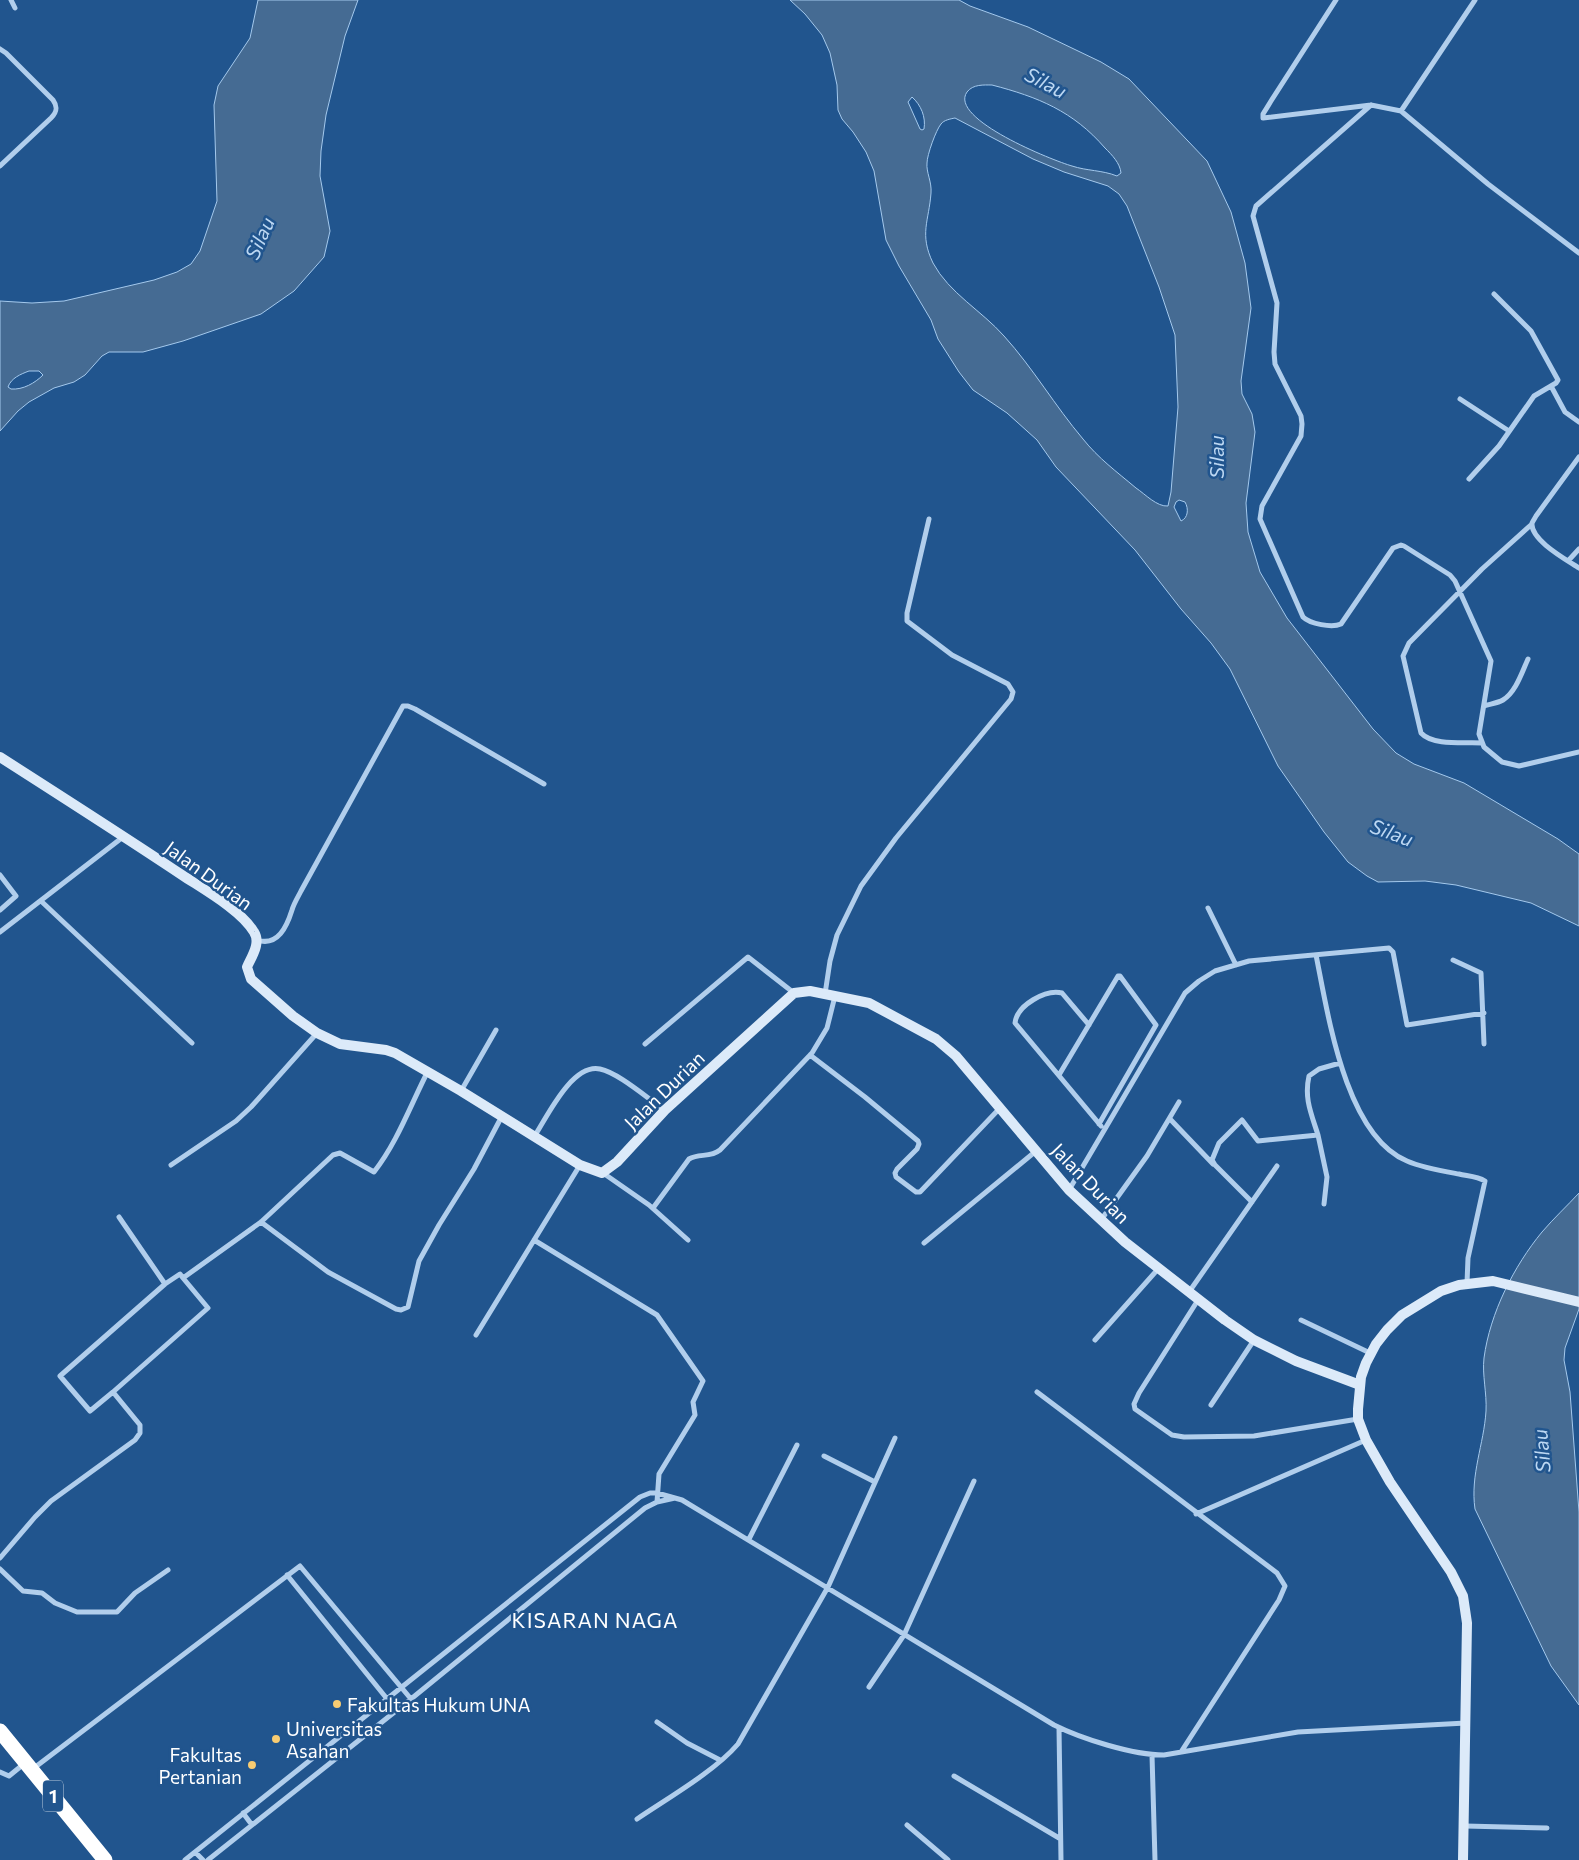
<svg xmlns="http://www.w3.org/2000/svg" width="1579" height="1860" viewBox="0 0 1579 1860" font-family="Commissioner,sans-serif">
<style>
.water{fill:#456b93;stroke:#a4c9ed;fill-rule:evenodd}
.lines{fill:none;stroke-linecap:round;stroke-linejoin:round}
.street{stroke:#b1ceec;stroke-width:5}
.secondary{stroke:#dceaf9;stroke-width:10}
.highway{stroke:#fff;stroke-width:15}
.poi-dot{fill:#f8cc72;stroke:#21558e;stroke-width:2}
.labels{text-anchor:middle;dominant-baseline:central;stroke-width:5;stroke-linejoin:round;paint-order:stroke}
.shield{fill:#21558e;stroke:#bcccdd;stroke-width:1}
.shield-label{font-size:18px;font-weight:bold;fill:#fff}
.street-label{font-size:19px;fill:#fff;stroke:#21558e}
.poi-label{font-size:19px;fill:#fff;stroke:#21558e;text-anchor:start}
.water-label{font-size:20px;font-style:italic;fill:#bdd8f3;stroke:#21558e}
.quarter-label{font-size:21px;letter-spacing:1px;fill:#fff;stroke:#21558e}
</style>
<rect width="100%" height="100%" fill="#21558e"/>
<path class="water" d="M258 0H358L345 36 326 115 321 151 320 176 330 231 324 257 294 291 261 314 183 341 143 352H109L102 356 85 375 74 382 54 388 29 402 18 411 0 431V301L32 303 64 301 154 280 177 272 191 264 200 251 217 201 214 105 218 86 250 38ZM29 371H39L43 375C35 383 23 390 11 389L8 387C11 378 21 374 29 371Z
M790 0H959L970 6 1028 27 1101 62 1129 79 1207 161 1231 212 1245 263 1251 308 1241 381 1242 394 1252 414 1255 432 1246 503 1248 532 1260 572 1287 618 1373 729 1396 753 1414 764 1464 783 1558 839 1579 854V926L1531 903 1456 885 1425 881 1378 882 1367 876 1348 862 1324 832 1278 766 1230 669 1211 643 1181 609 1135 550 1056 467 1037 440 1007 413 973 390 959 372 938 339 931 320 899 266 886 240 874 171 866 152 853 132 842 119 838 110 837 85 830 53 822 35 805 14ZM992 85C1038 97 1073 111 1105 148 1112 155 1120 163 1121 173L1117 176C1102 170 1087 171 1072 166 1054 161 948 119 967 92 973 84 984 85 992 85ZM912 97C921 105 926 117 924 129L922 130 920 129 908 102ZM955 118 1033 159 1064 172 1108 186 1119 194 1127 206 1159 287 1175 335 1178 407 1171 492 1168 506C1157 507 1145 494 1136 488 1117 472 1098 458 1083 439 1055 406 1033 368 1004 336 982 311 949 293 933 263 919 234 929 221 931 193 932 182 926 172 927 163 927 155 936 130 941 124 944 120 950 119 955 118ZM1179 500 1185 502C1189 509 1188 518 1181 521L1174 507 1176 502Z
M1579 1193V1309L1565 1348 1564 1360 1570 1392 1579 1512V1705L1551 1666 1475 1509C1470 1475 1484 1444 1486 1411 1487 1393 1482 1375 1484 1358 1490 1313 1514 1266 1542 1232 1554 1218 1567 1206 1579 1193Z"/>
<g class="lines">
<path class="street" d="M11 0 15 8
M1336 0 1271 101 1263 114V118L1371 105 1401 111 1488 184 1579 253
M0 49 6 53 53 100C58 107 57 112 51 118L0 166
M1371 105 1256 206 1253 216 1277 303 1274 352 1275 364 1301 416 1302 424 1301 436 1262 506 1260 519 1303 617C1310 624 1332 628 1341 624L1393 548 1401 545 1404 546 1450 575 1455 581 1491 661 1479 734 1484 747 1502 762 1519 766 1579 752
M1401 111 1475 0
M1551 386 1565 412 1579 422
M1460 399 1509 431
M1579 457 1536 516C1535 518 1533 521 1532 523 1530 540 1567 560 1579 568
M1469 479 1499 446 1534 396 1556 383 1558 380 1531 331 1494 294
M1568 561 1579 549
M1484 706C1490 704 1498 703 1503 700 1516 692 1522 672 1528 659
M1482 743C1464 742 1433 746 1421 733L1403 656 1409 643 1482 569 1532 524
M0 875 16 896 0 910
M41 901 192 1043
M1208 908 1236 965
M0 932 123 837
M257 940C278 947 287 926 292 910 294 903 298 897 301 891L403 706H408L415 709 544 784
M1316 955C1328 1014 1345 1135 1407 1161 1423 1168 1442 1171 1459 1174 1467 1176 1477 1176 1485 1181L1468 1258 1467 1283
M1453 960 1481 973 1484 1044
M825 994 830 961 837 935 861 886 896 838 1011 699 1013 692 1008 684 952 655 907 621V613L929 519
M1089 1025 1062 993C1046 989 1017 1005 1015 1023L1101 1126
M645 1044 748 957 794 993
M810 1055 865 1097 918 1141 919 1144 917 1149 897 1169 895 1173 896 1177 916 1192H920L1000 1108
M1059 1075 1118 976H1120L1156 1025 1099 1124
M461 1091 496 1030
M1170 1119 1213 1164
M1318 1135 1327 1177 1324 1204
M534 1137C547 1117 572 1063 600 1069 619 1073 648 1099 665 1110
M171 1165 236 1121 251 1107 317 1033
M603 1173 649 1205 688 1240
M1069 1190 1185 993 1199 981 1215 971 1249 961 1389 948 1393 952 1407 1025 1484 1013
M1252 1202 1215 1165 1212 1160 1219 1143 1242 1120 1258 1141 1318 1135C1311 1113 1304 1098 1309 1076L1319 1069 1340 1063
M653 1208 689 1159C699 1153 710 1158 720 1150L812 1053 827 1028 835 996
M1101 1220 1147 1156 1179 1102
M261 1222 328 1272 396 1309 401 1310 408 1307 419 1261 439 1225 474 1169 502 1116
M534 1240 657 1315 703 1381 693 1402 695 1415 659 1474 657 1502
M924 1243 1036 1151
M165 1284 180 1274 183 1278
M1189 1292 1277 1166
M1198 1300 1139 1393 1134 1404 1135 1409 1172 1435 1184 1437 1254 1436 1358 1419
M1301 1320 1370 1353
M476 1335 580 1165
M1095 1340 1158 1269
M113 1392 90 1411 60 1376 165 1284 119 1217
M1037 1392 1277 1573 1285 1586 1279 1600 1181 1752
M1211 1405 1254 1340
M824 1456 875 1482
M1196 1514 1366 1440
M749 1539 797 1445
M0 1558 35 1517 51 1501 135 1440 140 1433V1425L113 1392 208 1308 183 1278 261 1222 333 1155 340 1153 374 1172C397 1143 411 1104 428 1071
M0 1569 23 1591 42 1593 55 1603 77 1612H117L135 1593 168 1570
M287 1575 396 1710
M869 1687 904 1635 974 1481
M657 1722 687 1743 720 1760
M1059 1728 1061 1860
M1152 1755 1155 1860
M34 1768 300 1566 411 1699
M0 1772 9 1776 25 1763
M954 1776 1059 1838
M243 1813 252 1825
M637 1819C668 1798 715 1771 738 1744L828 1587 895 1438
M907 1825 948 1860
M1465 1826 1547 1828
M195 1852 203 1860
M185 1860 640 1497 650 1493H657L682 1500 1054 1725C1082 1739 1133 1755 1164 1755L1298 1732 1466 1723
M208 1860 411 1699 645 1508 657 1502 675 1498"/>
<path class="secondary" d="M0 757C61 796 122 835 182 875 203 889 241 910 254 932 261 943 252 956 247 967L251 979 293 1016 317 1033 340 1044 386 1050 395 1053 461 1091 580 1165 602 1173 617 1162 665 1110 794 993 810 991 869 1003 936 1039 956 1056 1069 1190 1125 1242 1225 1320 1254 1340 1296 1361 1360 1385
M1463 1860 1467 1623 1463 1596 1451 1572 1390 1482 1366 1440 1358 1419V1409L1361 1377 1366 1363 1376 1344 1387 1330 1402 1315 1441 1291 1459 1285 1493 1281 1579 1302"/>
<path class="highway" d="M0 1731 105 1860"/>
</g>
<g class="poi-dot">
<circle cx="337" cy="1704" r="5"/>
<circle cx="276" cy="1739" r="5"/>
<circle cx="252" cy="1765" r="5"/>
</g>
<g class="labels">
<rect class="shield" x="43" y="1780.5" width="20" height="31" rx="4"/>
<g class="shield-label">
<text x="53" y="1796">1</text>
</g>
<g class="street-label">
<text transform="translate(209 875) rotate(36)">Jalan Durian</text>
<text transform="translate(664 1090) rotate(-44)">Jalan Durian</text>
<text transform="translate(1091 1183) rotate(46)">Jalan Durian</text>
</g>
<g class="poi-label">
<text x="347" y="1704">Fakultas Hukum UNA</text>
<text x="286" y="1728">Universitas<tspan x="286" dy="22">Asahan</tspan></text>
<text x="242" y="1754" text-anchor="end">Fakultas<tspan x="242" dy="22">Pertanian</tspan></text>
</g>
<g class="water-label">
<text transform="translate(1046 82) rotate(27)">Silau</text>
<text transform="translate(259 238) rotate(-66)">Silau</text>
<text transform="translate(1216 457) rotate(-90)">Silau</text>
<text transform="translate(1392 832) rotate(20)">Silau</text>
<text transform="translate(1541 1451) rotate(-95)">Silau</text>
</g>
<g class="quarter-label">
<text x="595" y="1619">KISARAN NAGA</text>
</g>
</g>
</svg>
